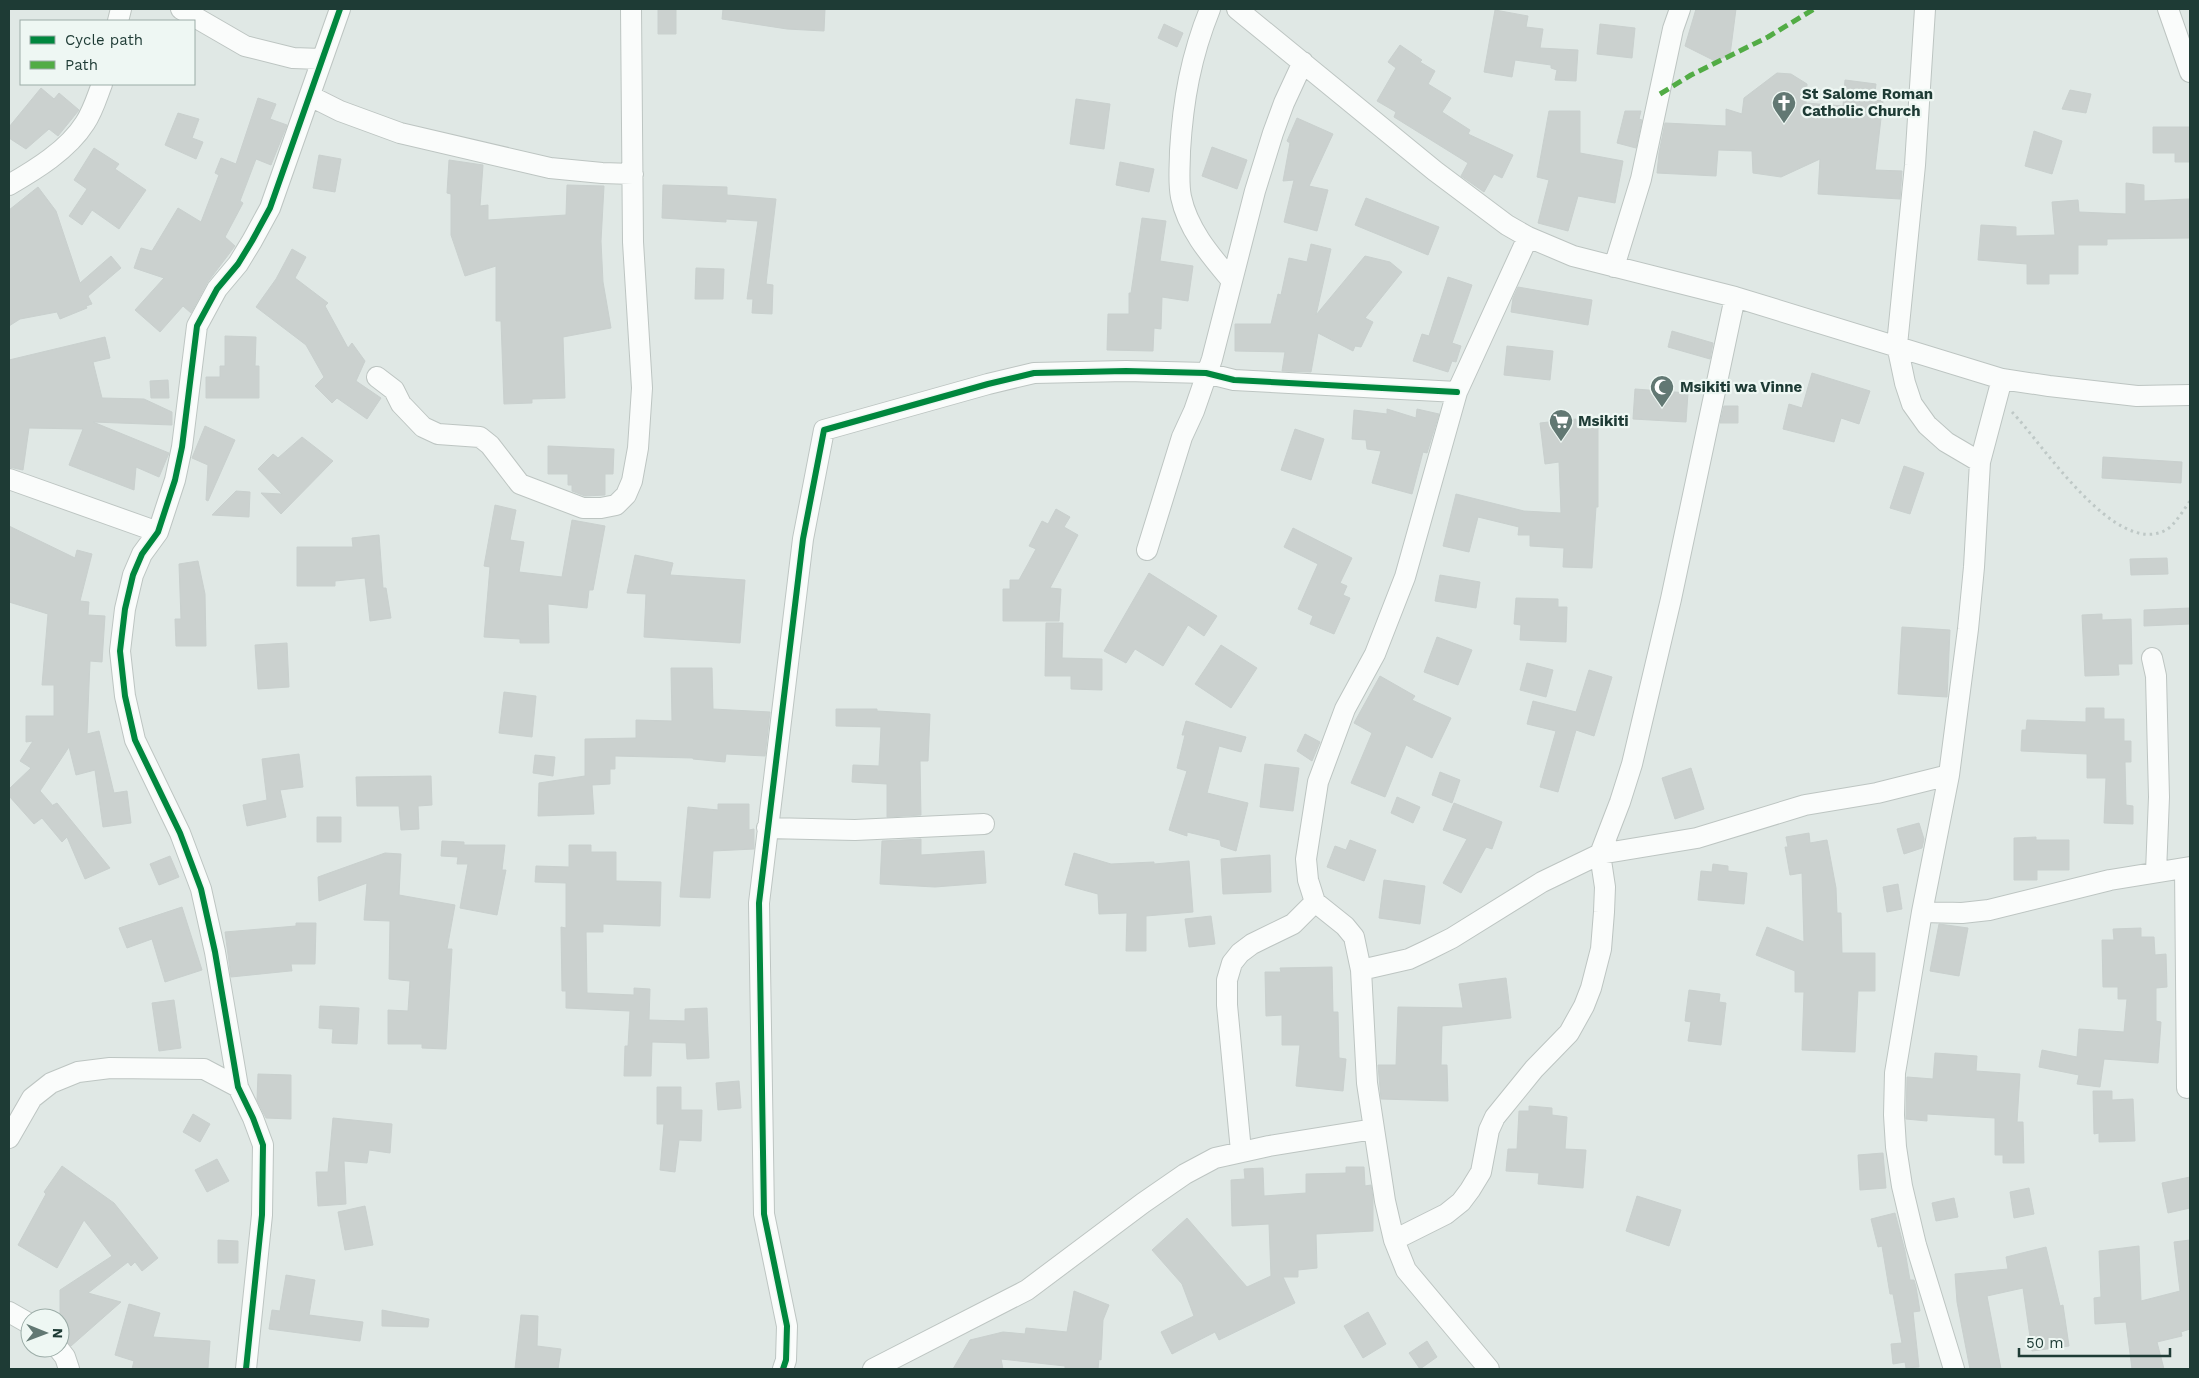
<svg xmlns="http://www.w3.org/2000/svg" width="2199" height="1378" viewBox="0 0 2199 1378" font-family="'Work Sans',sans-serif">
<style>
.building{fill:#cbd1cf;stroke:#c9d0ce}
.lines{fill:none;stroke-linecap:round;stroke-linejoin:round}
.minor-casing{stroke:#bdc5c2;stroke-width:22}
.path{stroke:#bec8c6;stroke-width:3;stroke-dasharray:2.5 4;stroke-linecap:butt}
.minor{stroke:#fafcfb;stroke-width:20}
.quiet{stroke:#52ac45;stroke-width:5;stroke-dasharray:10 5;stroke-linecap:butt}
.cycleway-casing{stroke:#eef7f3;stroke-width:9}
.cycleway{stroke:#00873e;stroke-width:6}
.labels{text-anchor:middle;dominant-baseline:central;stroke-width:4.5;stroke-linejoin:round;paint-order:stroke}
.poi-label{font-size:15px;font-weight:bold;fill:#1e3b35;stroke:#eef7f3;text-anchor:start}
</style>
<rect width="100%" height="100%" fill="#e0e8e5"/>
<path class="building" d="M658 9H676V34H658Z
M723 9H825L824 31 787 29 722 19Z
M1696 9H1736L1730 55 1715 61 1685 46Z
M1495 10 1528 16 1526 27 1543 29 1540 48 1578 50 1576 81 1555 80 1557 70 1551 68V65L1515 60 1512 77 1484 72Z
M1164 24 1183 33 1177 47 1158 38Z
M1600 24 1635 28 1632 58 1597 54Z
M1400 45 1422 60 1420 62 1435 71 1428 84 1451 98 1442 112 1470 130 1468 134 1513 155 1502 178 1494 174 1484 192 1461 176 1468 163 1394 117 1396 112 1377 101 1396 68 1388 62Z
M1777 73 1791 74 1807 84 1806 103 1843 106 1845 80 1876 84 1874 100 1883 101 1875 170 1902 171 1900 199 1818 194 1820 159 1781 177 1753 173 1752 151 1718 150 1716 176 1657 173 1659 153 1665 123 1726 126V109L1742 114 1744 98Z
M41 88 54 99 59 93 79 110 58 136 49 129 26 149 9 138V127Z
M2070 90 2091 94 2086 113 2062 109Z
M258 98 276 104 270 119 287 125 271 165 256 159 240 201 243 203 225 237 235 246 207 283 191 313 183 306 160 332 135 310 164 278 134 268 141 248 152 251 178 208 201 222 219 175 215 173 221 158 236 164Z
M1076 99 1110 104 1104 149 1070 144Z
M1549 111H1580V153L1623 161 1615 203 1578 196 1568 231 1538 223 1549 180 1537 177Z
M1625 111H1641L1639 119 1642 120 1636 148 1617 143Z
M178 113 199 119 192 138 203 142 196 159 165 145Z
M1297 118 1333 134 1309 186 1328 190 1317 231 1284 222 1294 180 1283 181 1290 143 1287 141Z
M2153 127H2190V162H2175V153H2153Z
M2034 131 2062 141 2052 174 2025 166Z
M1212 147 1247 160 1237 189 1202 176Z
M94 148 119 164 115 169 146 190 119 229 92 210 82 225 69 216 87 189 74 180Z
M319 155 341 159 335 192 313 188Z
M449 160 483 165 480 206 488 205V220L566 215 567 185 604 186 601 241 603 282 611 328 563 337 565 398 532 399V403L504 404 501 321H496V266L465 276 451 235V194L447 193Z
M1120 162 1154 169 1149 192 1116 185Z
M2126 183 2144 185V201L2189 199 2190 238 2107 239V245H2078V274H2049V284H2027V264L1978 260 1981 225 2016 227V236L2055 235 2052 202 2078 200 2079 212 2126 214Z
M663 185 727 187V195L776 199 766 284 773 285 772 314 752 313 753 299H747L758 221 726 219V222L662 218Z
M38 187 56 211 80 283 111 256 121 268 88 296 92 304 86 306 87 308 60 319 57 312 20 319 9 326V210Z
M1366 198 1439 227 1428 255 1355 225Z
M1142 218 1166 221 1160 261 1193 266 1188 301 1162 297 1161 329 1154 328 1153 351 1107 350 1108 314H1129V293H1131Z
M1311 244 1331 249 1316 315 1365 256 1390 262 1402 272 1365 318 1373 322 1361 347 1355 346 1353 351 1318 333 1311 372 1282 371 1285 352 1235 351V324H1271L1278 294 1281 295 1289 258 1307 262Z
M292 249 306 257 295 278 328 303 325 306 348 348 352 343 365 361 356 381 381 398 367 419 337 398 332 403 315 386 324 377 306 345 256 307 276 279Z
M696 268 724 269 723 299H695Z
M1448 277 1472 285 1452 343 1461 346 1456 362 1452 361 1448 372 1413 361 1422 334 1429 336Z
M1518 287 1592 300 1588 325 1511 312 1513 298Z
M1672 331 1713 343 1710 359 1668 347Z
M225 336 256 337 255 366H259V398H206V377H220V366H225Z
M105 337 110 358 93 362 102 398 144 399 172 412V425L93 422 169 453 159 477 136 467 134 490 69 465 83 429 29 428 23 470 9 467V360Z
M1507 346 1553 351 1550 380 1504 375Z
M1812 373 1870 391 1859 424 1841 418 1834 442 1783 429 1789 404 1802 408Z
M168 380 169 398H151L150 381Z
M1635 389 1688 393 1686 422 1633 419Z
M1724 406H1738V423H1720Z
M1387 409 1416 418 1417 409 1439 414 1427 453 1423 452 1412 494 1372 483 1381 451 1367 449 1366 440 1352 439 1354 410 1387 414Z
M1576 419 1577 425 1598 426V507H1596L1592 568 1563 567 1564 548 1530 546V535H1518L1519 527 1478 517 1469 552 1443 546 1456 494 1524 511 1561 513 1559 462 1545 464 1540 423Z
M205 426 235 440 208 501 206 500 208 465 192 458Z
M1295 429 1324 439 1311 480 1281 470Z
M302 437 333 461 281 514 261 493 282 494 258 469 273 454 278 458Z
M548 446 614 449 613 474H605V495L585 496 572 491V485H568V474H548Z
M2103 457 2182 462 2181 483 2102 478Z
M1904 466 1924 473 1910 514 1890 508Z
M236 491 250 492 249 517 212 515Z
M495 505 516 510 510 540 524 542 519 572 562 577 572 520 605 526 593 590H589L587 608 548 604 549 643H520V639L484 637 490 567 484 566Z
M1056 509 1070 517 1064 527 1078 535 1050 588 1061 589 1059 621H1003V589H1010V580H1019L1036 549 1029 546 1042 521 1048 524Z
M9 526 75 558 77 550 92 554 80 601 89 602 88 615 105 616 102 662 90 661 87 734 99 731 114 793 127 791 131 823 103 827 95 770 76 775 69 747 40 791 54 807 53 805 57 803 110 868 85 879 67 837 62 842 42 818 34 824 9 796V789L31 768 20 761 33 741 26 742V716H54V685H42L48 614 9 602Z
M1293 528 1352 558 1340 583 1347 586 1343 595 1350 598 1334 634 1310 624 1313 616 1298 609 1318 564 1284 547Z
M379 535 383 588H386L391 618 370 621 365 578 335 581V586H297V547H353L352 538Z
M635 555 673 563 670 575 745 580 740 643 644 637 646 594 627 593Z
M2167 558 2168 574 2131 575 2130 559Z
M198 561 205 594 206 646H176L175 619H181L179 564Z
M1149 573 1217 616 1204 636 1188 625 1163 666 1135 649 1126 663 1104 651Z
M1440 575 1480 582 1476 608 1435 601Z
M1516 598 1558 599V607H1567L1566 642 1520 640 1521 625 1514 624Z
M2190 608V624L2144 626V610Z
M2102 614V620L2131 619 2132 664H2118L2119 675 2085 676 2082 615Z
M1046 623H1063L1062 658 1102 659V690L1071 689V676H1045Z
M1902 627 1950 630 1947 697 1898 694Z
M1437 637 1472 650 1458 685 1424 672Z
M287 643 289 687 258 689 255 645Z
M1221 645 1257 668 1231 708 1195 684Z
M1527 663 1553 670 1546 697 1520 690Z
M671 668H712L713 709 770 712 765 756 726 754 725 762 693 759V758L615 756V769H610V784L592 785 594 814 538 816 539 783 585 776V739L636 738V720L672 721Z
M1589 670 1612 677 1594 736 1576 730 1558 792 1540 787 1556 731 1527 724 1533 701 1576 712Z
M1380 676 1415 696 1412 700 1451 718 1432 758 1406 745 1385 797 1351 783 1372 733 1354 723Z
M504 692 536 696 532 737 499 733Z
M2086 708H2104V719H2124V741H2131V762H2125L2126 805 2133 806V824L2104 823 2106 778H2087V754L2021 751 2022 730H2026L2027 720 2086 722Z
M836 709H877V711L930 714 928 761H920L921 815 887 817V784L852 782 853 765 879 766 881 727 836 726Z
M1186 721 1246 737 1241 752 1219 746 1207 793 1248 803 1236 851 1221 846 1220 840 1187 832V836L1169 830 1187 771 1177 768 1185 735H1182Z
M1305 734 1320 742 1312 761 1297 751Z
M299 754 303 787 280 790 286 817 247 826 243 805 267 800 262 759Z
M535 755 555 757 553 776 533 773Z
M1265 764 1299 768 1293 811 1260 807Z
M1691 768 1704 809 1675 819 1662 778Z
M1440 772 1460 780 1452 803 1432 795Z
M431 776 432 805 418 806 419 829 401 830 399 806H357L356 777Z
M1397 797 1420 807 1413 823 1391 813Z
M1454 803 1502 822 1492 849 1486 847 1461 893 1443 883 1467 839 1443 830Z
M718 804H749V830L754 829V849L713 851 710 898 680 897 688 807 718 810Z
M317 817H341V842H317Z
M1919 823 1924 839 1922 848 1904 854 1897 829Z
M1809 833 1810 843 1827 840 1836 888 1837 913H1841L1842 953H1875V991H1858L1855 1052 1802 1050 1804 992H1795V971L1756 955 1767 927 1804 942 1802 873 1790 875 1785 847H1788L1786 837Z
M2036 837V840H2069V870H2037V880H2014V838Z
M921 839V855L984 851 986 883 935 887 880 884 882 841Z
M1350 840 1376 850 1364 881 1327 867 1335 846 1346 850Z
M442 841 464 842V845H505L502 870H506L497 915 460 908 468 864H457L458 857 441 856Z
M569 845H591V852H616V881L661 882 660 926 603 924V932H586L587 993 634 995V988L650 989 649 1020 685 1021V1009L707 1008 709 1058 687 1059 686 1043 652 1042 651 1076H624L625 1046H628L630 1011 566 1008V991H562L561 927 566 928V883L535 882 536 866 569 867Z
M385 853 401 854 399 895 455 905 447 949H452L446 1049 422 1048V1044H388V1010L408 1011 410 981 389 979 390 921 364 920 367 883 319 901 318 877Z
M1074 853 1111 864 1154 862V864L1189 861 1193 912 1146 916V951H1126L1127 913 1099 914 1098 894 1065 885Z
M1270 855 1271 892 1223 894 1221 859Z
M170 856 179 877 159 885 150 864Z
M1713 864 1728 866V871L1747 873 1744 904 1698 900 1701 871 1712 872Z
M1384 880 1425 886 1420 924 1379 918Z
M1898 884 1902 909 1887 912 1883 887Z
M182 907 202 970 165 982 152 939 127 948 119 928Z
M1211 916 1215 944 1189 947 1185 919Z
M296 923H316L315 964H291L292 971H290L231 977 225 932 296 926Z
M1939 924 1968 928 1959 976 1930 971Z
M2141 928V937H2154L2155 955 2166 954 2167 987 2156 988V1021L2161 1022 2158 1063 2104 1059 2100 1087 2077 1084 2079 1075 2039 1067 2042 1050 2077 1057 2079 1029 2124 1032 2127 999H2118V987H2103L2102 940H2114L2113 929Z
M1332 967 1333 1012H1338L1339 1058 1346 1059 1343 1091 1296 1086 1300 1045H1282V1015L1266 1016 1265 972H1281L1280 968Z
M1506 978 1511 1018 1442 1026 1441 1065H1447L1448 1101 1381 1099 1378 1065H1396L1398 1007 1463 1008 1459 984Z
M1689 990 1720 994 1719 1002 1726 1003 1721 1045 1688 1041 1691 1022 1685 1021Z
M174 1000 181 1048 159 1051 152 1003Z
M320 1006 359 1008 357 1044 332 1043 333 1029 319 1028Z
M1935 1053 1977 1056 1976 1071 2020 1074 2017 1122H2023L2024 1163H2003V1155H1995V1118L1927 1114V1121L1906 1119 1907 1077 1933 1079Z
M258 1074 291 1075V1119L266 1118 257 1100Z
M739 1081 741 1108 718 1110 716 1083Z
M657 1087H681V1110H702L701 1141 679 1140 675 1172 660 1170 664 1124H657Z
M2093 1091H2112V1100L2133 1099 2135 1141 2099 1142V1133L2094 1134Z
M1529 1106 1552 1108V1115L1567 1117 1565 1149 1586 1150 1583 1188 1538 1184 1539 1173 1506 1171 1508 1149H1517L1519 1111H1529Z
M193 1114 210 1124 200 1142 183 1132Z
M333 1118 392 1124 390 1153 369 1150 367 1163 344 1161 346 1204 318 1206 316 1172H328Z
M1883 1153 1886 1188 1860 1190 1858 1155Z
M217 1159 229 1181 207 1192 195 1170Z
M62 1166 114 1203 158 1258 142 1271 135 1262 131 1266 128 1262 88 1293 121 1302 71 1346 60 1337V1290L112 1256 84 1220 57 1268 18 1245 46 1194 44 1192Z
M1346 1167H1364L1365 1186 1371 1185 1373 1198V1231L1316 1234 1317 1268 1298 1270V1277H1283L1295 1303 1219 1340 1215 1332 1172 1354 1161 1332 1194 1316 1182 1284 1152 1250 1187 1218 1247 1287 1271 1276 1269 1224 1232 1226 1231 1180 1245 1179 1244 1169 1263 1168 1264 1196 1306 1193V1174L1346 1173Z
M2190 1177V1208L2168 1213 2162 1183Z
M2029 1188 2034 1214 2014 1218 2010 1192Z
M1637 1196 1681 1210 1669 1246 1626 1231Z
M1954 1198 1958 1217 1936 1221 1932 1203Z
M365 1206 373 1245 345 1250 338 1212Z
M1895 1213 1905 1251 1910 1280H1914L1916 1287 1920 1311 1913 1312 1919 1367 1906 1368 1905 1362 1893 1364 1891 1344 1902 1343 1893 1294H1890L1882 1246 1878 1247 1871 1219Z
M218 1240 238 1241V1263H218Z
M2190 1240V1329L2181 1332 2182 1336 2157 1342 2164 1369H2132L2126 1322 2095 1324 2094 1298 2101 1297 2099 1251 2139 1246 2141 1301 2180 1291 2174 1242Z
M2046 1247 2060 1306 2063 1305 2069 1346 2032 1351 2023 1288 1987 1296 2001 1369H1970L1957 1302 1955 1274 2008 1269 2006 1257Z
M286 1275 315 1280 309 1315 363 1322 360 1341 269 1329 272 1310 280 1311Z
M1074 1291 1109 1305 1103 1320 1101 1360 1099 1359 1098 1369H1065V1366L1001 1359 1003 1369H953L970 1340 1003 1332 1025 1334 1026 1328 1067 1332Z
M129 1304 160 1313 153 1337 210 1341 208 1368 132 1369 134 1361 115 1355Z
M382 1310 429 1319 428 1327 382 1326Z
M1368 1312 1386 1344 1363 1358 1344 1326Z
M521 1315 538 1316 537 1346 561 1349 558 1369H515Z
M1427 1341 1437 1357 1420 1369 1409 1353Z"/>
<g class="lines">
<g class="minor-casing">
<path id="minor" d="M181 9 245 46 293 58 321 59
M1210 9C1191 56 1183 100 1180 151 1180 165 1178 182 1181 197 1188 230 1211 256 1232 281
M1237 9 1435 171 1507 225 1528 237 1573 256 1735 297 2002 379 2049 386 2137 396 2190 395
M1925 9 1915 165 1897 345 1905 383 1912 404 1927 425 1946 442 1980 462
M2168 9 2190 72
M118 21 121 9
M310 96 340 111 400 133 550 168 602 173 633 174
M9 185C35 170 68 150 85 123 93 111 97 97 102 84
M1614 267 1641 179 1673 29 1680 9
M377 377 394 390 401 404 423 427 438 434 480 437 490 445 520 484 583 508H601L616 505 626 495 632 481 638 448 642 388 633 242 631 9
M9 479 158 532
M1147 550 1182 437 1194 411 1212 359 1255 191 1273 133 1284 103 1303 62
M2152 658 2156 676 2159 797 2156 872
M767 828 855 830 984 824
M2185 868 2187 1088
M1922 912 1962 913 1989 910 2110 880 2190 867
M1361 970 1409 959 1428 950 1452 938 1542 882 1600 854 1697 838 1805 805 1877 793 1949 775
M9 1138 32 1098 51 1083 78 1072 110 1068 204 1069 238 1087
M1241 1151 1227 1005V980L1232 963 1240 953 1252 944 1293 924 1315 902
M1394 1240 1446 1214 1461 1202 1470 1190 1481 1172 1489 1130 1495 1117 1534 1069 1569 1033 1584 1006 1591 988 1601 949 1604 912 1605 887 1600 854 1620 802 1632 764 1671 599 1735 297
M9 1312 30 1324
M58 1348 65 1357 69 1369
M246 1369 262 1215 263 1145 253 1118 238 1087 215 952 201 889 180 833 135 740 125 696 120 651 125 609 133 575 142 554 158 532 175 480 182 447 197 326 217 289 238 264 252 241 270 208 340 9
M783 1369 786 1360 787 1326 764 1214 759 903 803 539 824 430 988 384 1034 373 1126 371 1206 373 1234 380 1457 392
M873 1369 1027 1290 1143 1203 1185 1174 1215 1158 1269 1146 1374 1129
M1489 1369 1406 1270 1394 1240 1385 1201 1367 1083 1361 970 1354 937 1345 926 1315 902 1308 880 1306 859 1318 782 1345 709 1375 654 1405 577 1457 392 1528 237
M1954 1369 1916 1245 1902 1186 1896 1147 1894 1115 1895 1073 1922 912 1949 775 1968 629 1974 567 1980 462 2002 379"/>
</g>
<path class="path" d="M2012 412C2042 443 2115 558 2166 530 2175 525 2184 509 2190 501"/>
<use href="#minor" class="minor"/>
<path class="quiet" d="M1660 94 1691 75 1768 37 1814 9"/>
<g class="cycleway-casing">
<path id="cycleway" d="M246 1369 262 1215 263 1145 253 1118 238 1087 215 952 201 889 180 833 135 740 125 696 120 651 125 609 133 575 142 554 158 532 175 480 182 447 197 326 217 289 238 264 252 241 270 208 340 9
M783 1369 786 1360 787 1326 764 1214 759 903 803 539 824 430 988 384 1034 373 1126 371 1206 373 1234 380 1457 392"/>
</g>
<use href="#cycleway" class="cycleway"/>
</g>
<defs>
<g id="church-pin" transform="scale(1.25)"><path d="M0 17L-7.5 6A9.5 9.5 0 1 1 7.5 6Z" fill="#627873" stroke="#eef7f3"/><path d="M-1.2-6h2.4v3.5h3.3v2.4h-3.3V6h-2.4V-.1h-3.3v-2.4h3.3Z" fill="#fff"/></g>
<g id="mosque-pin" transform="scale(1.25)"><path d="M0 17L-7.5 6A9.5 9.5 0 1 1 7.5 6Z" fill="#627873" stroke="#eef7f3"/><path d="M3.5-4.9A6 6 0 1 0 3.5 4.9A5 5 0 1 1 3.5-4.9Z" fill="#fff"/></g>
<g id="supermarket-pin" transform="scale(1.25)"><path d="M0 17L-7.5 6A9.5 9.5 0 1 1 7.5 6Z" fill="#627873" stroke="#eef7f3"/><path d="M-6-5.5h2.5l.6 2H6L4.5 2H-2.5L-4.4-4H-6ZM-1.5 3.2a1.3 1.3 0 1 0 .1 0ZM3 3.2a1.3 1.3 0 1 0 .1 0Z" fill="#fff"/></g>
</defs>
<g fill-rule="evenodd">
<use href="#church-pin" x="1784" y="103"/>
<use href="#mosque-pin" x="1662" y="387"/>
<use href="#supermarket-pin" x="1561" y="421"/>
</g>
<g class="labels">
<g class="poi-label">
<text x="1802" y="94">St Salome Roman<tspan x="1802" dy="17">Catholic Church</tspan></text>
<text x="1680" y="387">Msikiti wa Vinne</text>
<text x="1578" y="421">Msikiti</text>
</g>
</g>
<rect width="2199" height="1378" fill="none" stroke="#1e3b35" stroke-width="20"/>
<rect x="20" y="20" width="175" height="65" fill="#eef7f3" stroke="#9baca7"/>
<rect x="30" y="36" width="25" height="8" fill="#00873e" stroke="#9baca7"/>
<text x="65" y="45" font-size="15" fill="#1e3b35">Cycle path</text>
<rect x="30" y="61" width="25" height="8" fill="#52ac45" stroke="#9baca7"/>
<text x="65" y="70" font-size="15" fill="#1e3b35">Path</text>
<g transform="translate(45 1333) rotate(91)"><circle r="24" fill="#eef7f3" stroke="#9baca7"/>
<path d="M0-4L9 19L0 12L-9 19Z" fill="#627873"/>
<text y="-8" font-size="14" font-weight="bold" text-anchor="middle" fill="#1e3b35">N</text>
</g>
<path d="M2019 1348v8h151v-8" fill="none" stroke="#1e3b35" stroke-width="2.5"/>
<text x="2026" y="1348" font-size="15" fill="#1e3b35" stroke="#eef7f3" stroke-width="4" paint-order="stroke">50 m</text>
</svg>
